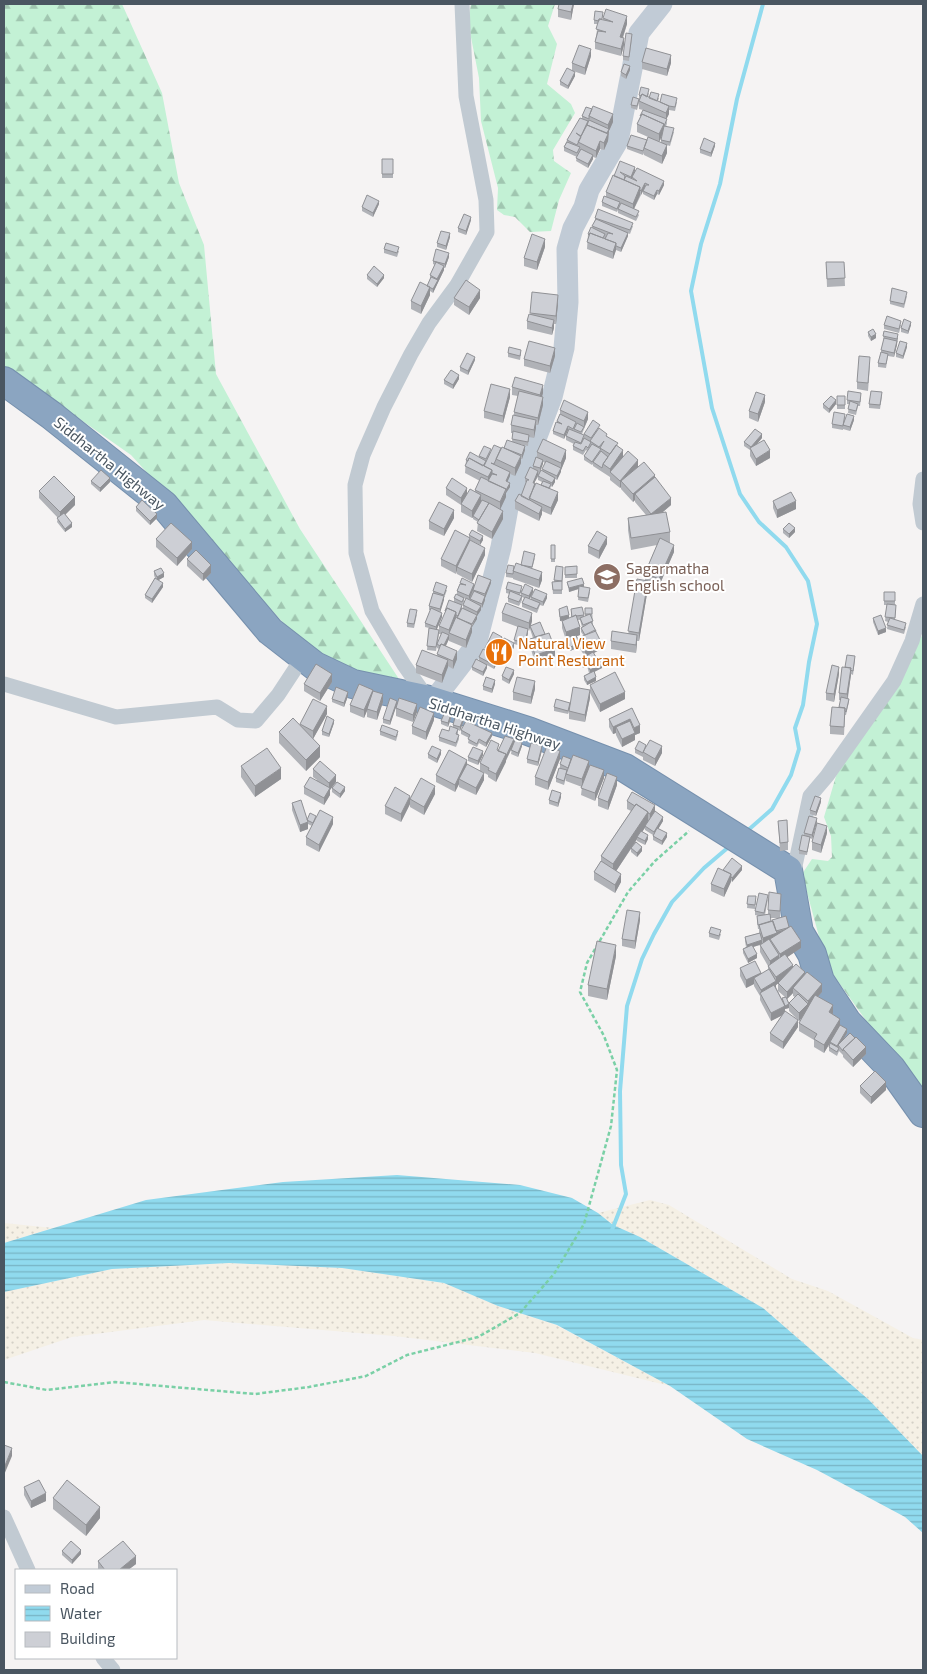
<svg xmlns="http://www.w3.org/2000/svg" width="927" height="1674" viewBox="0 0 927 1674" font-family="'Exo 2',sans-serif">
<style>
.forest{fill:url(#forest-firs)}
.sand{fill:url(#sand-dots)}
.water{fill:url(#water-rules)}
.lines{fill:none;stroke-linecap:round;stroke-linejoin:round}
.stream{stroke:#90daee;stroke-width:4}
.highway-casing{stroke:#7690ad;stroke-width:30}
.path{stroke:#7ad0a6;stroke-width:2.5;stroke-dasharray:4 2.5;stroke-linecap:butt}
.street{stroke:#c1cad2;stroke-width:15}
.secondary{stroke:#c1cbd6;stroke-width:21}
.highway{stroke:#8ba5c1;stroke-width:28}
.wall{fill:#b0b2b7;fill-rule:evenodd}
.shaded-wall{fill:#909195}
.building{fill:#cdcfd5;stroke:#909195}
.labels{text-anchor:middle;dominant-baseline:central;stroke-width:4;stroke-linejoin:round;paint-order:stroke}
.street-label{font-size:15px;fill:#4a5661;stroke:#fff}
.education-label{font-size:15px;fill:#785e54;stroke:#fff;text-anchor:start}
.food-label{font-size:15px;fill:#c56008;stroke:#fff;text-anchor:start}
</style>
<defs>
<pattern id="forest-firs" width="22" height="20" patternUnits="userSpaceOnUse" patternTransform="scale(1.25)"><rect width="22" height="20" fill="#c3f1d5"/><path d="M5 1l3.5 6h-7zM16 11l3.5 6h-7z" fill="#a0c6b0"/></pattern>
<pattern id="sand-dots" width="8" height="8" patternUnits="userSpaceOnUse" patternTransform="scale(1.25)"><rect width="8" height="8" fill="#f5f0e5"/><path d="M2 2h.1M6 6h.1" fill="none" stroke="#d4d0c7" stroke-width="1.8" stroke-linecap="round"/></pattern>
<pattern id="water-rules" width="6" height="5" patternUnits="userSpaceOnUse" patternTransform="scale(1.25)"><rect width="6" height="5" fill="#90daee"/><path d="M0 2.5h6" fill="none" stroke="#78b4c4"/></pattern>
</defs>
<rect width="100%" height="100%" fill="#f5f3f3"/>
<path class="forest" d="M4 4H122L162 93 179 183 204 245 216 374 300 529 399 679 379 684 340 669 297 638 131 455 4 366Z
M471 4H555L548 26 557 44 547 84 571 104 575 113 553 150 554 161 571 173 559 200 551 231 530 232 515 217 504 215 497 210 498 188 481 121 479 78 468 22Z
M923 634V1100L827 966 802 874 812 859 828 861 832 857 831 836 824 817 836 776Z"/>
<path class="sand" d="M650 1200 669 1205 792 1279 828 1291 913 1338 923 1340V1456L869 1400 763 1308 640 1237 613 1225 598 1213Z
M4 1223 53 1228 4 1243Z
M229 1263 342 1268 444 1283 498 1306 556 1325 670 1386 535 1353 394 1336 204 1320 72 1337 4 1360V1292L112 1269Z"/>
<path class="water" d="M397 1175 520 1185 572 1198 598 1213 613 1225 640 1237 763 1308 869 1400 923 1456V1533L905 1517 817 1470 747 1439 670 1386 557 1325 498 1306 444 1283 342 1268 229 1263 112 1269 4 1292V1243L146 1200 283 1182Z"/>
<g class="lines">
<path class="stream" d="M746 832 772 809 791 775 799 749 795 728 803 705 809 662 817 624 808 581 786 547 759 522 740 494 712 408 691 291 701 244 720 184 737 99 763 4
M612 1230 626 1194 621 1165 620 1091 627 1006 642 959 654 934 672 902 704 868 731 845"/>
<g class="highway-casing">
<path id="highway" d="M4 381 51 415 164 505 270 631 315 666 353 684 429 700 528 731 625 768 788 870 799 932 812 954 820 981 847 1022 891 1068 923 1113"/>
</g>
<path class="path" d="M4 1382 47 1390 115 1382 255 1394 309 1387 366 1376 407 1355 478 1337 520 1313 554 1274 584 1224 611 1126 617 1070 604 1036 580 992 587 963 628 892 655 861 689 831"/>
<path class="street" d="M923 479 920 504 923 523
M4 684 116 717 217 707 238 720 256 721 278 695 303 657
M428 699 404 665 372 611 356 553 355 485 363 455 384 407 411 354 429 323 457 285 487 232 486 200 466 96 462 4
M792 880 810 796 827 776 894 681 912 641 923 604
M4 1517 28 1570
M103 1658 113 1670"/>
<path class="secondary" d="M433 701 476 645 501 547 510 497 529 457 552 397 564 348 568 302 567 249 573 228 584 207 589 190 618 141 639 33 662 4"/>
<use href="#highway" class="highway"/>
</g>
<path class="wall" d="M574 4 571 20 558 17V9Z
M603 18 627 24 623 38 624 45 621 56 595 49V42L598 24H594V20H603Z
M632 38 629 61 623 60V56Z
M591 56 585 75 573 71 575 76 568 89 560 85V81L572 71V63Z
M642 62 671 63 667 76 642 69Z
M630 70 626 79 621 76V72Z
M649 93 648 97 659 98 658 101 660 102H677L675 111 669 110V114L666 119 667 123 666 127 674 132 670 146 667 145V153L662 164 644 155V153L643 155 627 149V146L647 140 648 137 637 132V124L643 110 639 109V103L637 110 631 108V105L639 99V95ZM663 134 661 140V143L659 142Z
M586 107 613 122 609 131 608 141 604 150 600 149 596 158 593 157V159L588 168 576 161 577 157 564 151V147L567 140 582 119V116Z
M715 146 711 157 700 153V149Z
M382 159H393V178H382Z
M635 171 632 178V177L664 185 659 195 657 194 654 200 643 194V191L645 187 634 209 639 215 636 221 618 213V210L617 212 602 206V202L606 196V192L614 176Z
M379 204 373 217 362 211V207Z
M595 218 633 226 630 234 628 233V236L621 252 616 250 613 259 587 249 588 234 592 228 595 220Z
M471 220 466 235 458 232V228Z
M450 237 446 250 437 247V243Z
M545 247 537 270 524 266V258Z
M384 249 399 251 397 257 384 253Z
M449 257 445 268H444V270L433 293 430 291V295L421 314 411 309V301L427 286 430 279V275L435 265 433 264V261Z
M826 262H844L845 286 827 287Z
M367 275 384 278 377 287 367 279Z
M907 296 904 308 890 304V301Z
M454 298H480L469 315 454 305Z
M558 303 556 324H554V328L552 335 527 329V321L530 314Z
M884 325H901L899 333 884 329Z
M911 325 908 334 901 332V328Z
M868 332 876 338 871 341 868 336Z
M883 336 898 338 894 357 888 356 886 368 878 367V363L884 340Z
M907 347 903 359 896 357V353Z
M508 353 521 354 520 360 508 357Z
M555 356 550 373 524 366V359Z
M475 360 468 375 460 371V367Z
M870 365 868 391 857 389V382Z
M459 379 453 389 444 384V380Z
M512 387 543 393 542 397 543 405 538 425H536L534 438 529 437 528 446 519 444 525 450 522 459H521V463L515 476 510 474V476L507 482 510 487 506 493V497L500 509 503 519 492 539 477 531 478 522 473 519V518H472L461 512V505L446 495V488L467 494 475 492V490L480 481 465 473 466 460 479 457V456L501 448H504L512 442 513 433H511V425L514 415V412L518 396 512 395Z
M837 396H845V409H837Z
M882 396 880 409 869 408V404Z
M510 397 503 423 484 418V411Z
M861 397 860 406H858L856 415 848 413 849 404H847V400Z
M765 402 758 422 749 418V411Z
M823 404H836L829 413 823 408Z
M560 410 588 419 582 434 584 438V434L599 429 618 446 623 456 655 478 671 505 663 512 670 532V543L674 552 659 586 648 582V588L639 641H637L636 653 611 649V641L628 634 645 580V573L657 545 631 550 628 530V518L646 515 635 502V500L633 502 621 489V487L620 488 610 480V477L593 466V464L592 465 584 460V456L587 451 586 450 583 455 573 450V446L574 444 566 440V436L568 430 564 439 553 434V431L560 414Z
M845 418 844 424 854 420 850 431 843 429V427V430L832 428V424Z
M762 438 757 444 770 458 756 466 750 456V450L744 446V442Z
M537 452 566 458 557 480 555 479V482L552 487 551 486 550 489 558 500 551 515 542 511V514L539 521 515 509V501L521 496 526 482H525V478L533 469V466L537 457ZM543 462 545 463 542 471 540 470ZM538 477V480L542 482 541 485 535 486 534 483Z
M91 481 110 482 100 492 91 484Z
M39 491 75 505 65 514 72 527 65 532 57 522 58 518 39 498Z
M773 501 796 509 777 518 773 508Z
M136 507 157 518 150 525 136 511Z
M454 518 444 536 429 529V521Z
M783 529 795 532 789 538 783 533Z
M469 535 483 540 480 545 470 540V541L485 555 472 582 457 574V570L456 574 441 566V559L469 537Z
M156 539 192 549 177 566 156 547Z
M607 544 599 559 588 553V546Z
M551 545H555V562H551Z
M535 558 532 569 542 580 539 588 513 579V574V578L506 577V573Z
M187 559 211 573 203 581 187 566Z
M556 566 563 571 562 584V594H553L552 582H554Z
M577 566V578H565V567Z
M154 571 164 577 158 580 163 587 152 603 145 598V595L155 578 154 575Z
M567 582 584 587 590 592 588 602 578 600 579 589 569 592Z
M460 583 474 587 491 583 485 598V600L482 608 481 607V610L477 616V619L472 627V632L466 648 449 641V639L446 646 457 659 453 669 448 666 442 683 416 673V665L437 656 439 649 437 648V644L441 634H439V626L454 602V598L457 595V591ZM464 598 466 599 463 605V608L462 609V606L464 602Z
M506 589 522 590 520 595H521V593L533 592 530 599H531V597L547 598 543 606 540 605 537 613 522 607V603L524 598 522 597V600L519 606 508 602V598L510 594 506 593Z
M447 590 444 598 440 612 442 617 437 629 439 634 436 651 427 650 429 628 425 627V623L431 610H429V606L433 593V591Z
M884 592H895V605H890L896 609 895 620 906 627 904 634 887 629 888 622 885 621 887 605H884Z
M585 608H592L593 625 601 649 594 653 596 660 602 668 594 672 596 681 587 685 584 680V676L589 673 587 666 583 668 581 663V659L585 657 579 647 570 651 567 642V640H566L562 628V621H560L559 612V609L569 618 571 617V609L584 615V617H585ZM578 620H580L582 627 581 628V632L584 636 579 638V643L577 636 580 635Z
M502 613 532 621 531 625 555 657 535 663 530 646V639L533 638 530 629V626L528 631 525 647 514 644V647L509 658 499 652V648L514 643 518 627 502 621Z
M417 614 414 628 407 627V623Z
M873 618 886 632 878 635 873 622Z
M493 632 495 655 498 661 494 669 487 665V668L483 676 472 670V667L479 661V657L485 650V648Z
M855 660 853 675 851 674 848 698 849 702 846 715H845L844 735 830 734V726L839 707 841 700H839V693L845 667Z
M514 674 509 684 502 680V676Z
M839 674 834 702 826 700V693Z
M332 682 320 701 304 691V684Z
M495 684 492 693 483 690V686Z
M590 685 625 699 600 712 590 693Z
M535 689 531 704 513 700V692Z
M373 692 383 702 377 720 367 717V710L364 718 350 712V705Z
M348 696 344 707 332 702V699Z
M590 698 585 722 569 719V712L568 714 554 711V707Z
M397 704 390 725 383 723V719Z
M396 708 417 712 413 722 396 716Z
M632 708 640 733 635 735V740L622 747 616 735V733L613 734 609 727V719Z
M327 714 313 739 320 757 306 771 279 743V732L300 725V724Z
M451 718 448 727 441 724V721Z
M434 720 426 740 412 734V726Z
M464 720 460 731 458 730V735L459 739 456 747 439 741V737L449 731 453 727V725Z
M334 723 329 737 322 735V731Z
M461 730 492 736 486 747 479 743 477 747 468 743 469 738 461 734Z
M380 731 398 734 396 741 380 735Z
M514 743 522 746 518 757 511 754 512 748 496 782 488 777V775L481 771 484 780 476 795 459 787V784L455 792 436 782V775L467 764 480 771V763L499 749Z
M635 749 662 753 655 766 643 760V756V757L635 753Z
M542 750 538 766 527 763V759Z
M428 754H441L437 763 428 758Z
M483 755 478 765 468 761V757Z
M560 759 548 790 535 785V777Z
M560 764 589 768 604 778 595 801 581 795 582 787 566 781V778L564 785 556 782V778L560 768Z
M241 766 281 779 255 797 241 777Z
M313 769 336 782 330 790V795L324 805 304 794V787L317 780 313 777Z
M617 785 608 810 598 806V798Z
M332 788 345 791 340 798 332 792Z
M435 794 424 815 410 807V804L401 822 385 814V806L410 798Z
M561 797 558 807 549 804V800Z
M627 801 655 812 663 821 658 829 667 837 662 845 653 840V835L645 830V828L642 832 648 839 645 845 637 841V839L635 843 642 851 637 857 631 852V849L616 871 621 882 615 893 594 880V872L601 861V856L631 811 627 809Z
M821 802 816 816 810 814V810Z
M292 803 307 819 333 824 319 852 306 845V837L312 826 308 824V829L300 832 292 810Z
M778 821 788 842V850L780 851Z
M817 822 812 839 810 838 807 855 799 854V850L804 836V833Z
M827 833 821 853 812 850V842Z
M723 870H742L732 882 731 880 724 897 711 891V884Z
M748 896H756L755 909 747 908Z
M768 899 765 915 768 914V910L781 901 780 918 789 927 801 948 787 957 793 967 805 974 822 992 818 996 833 1013 832 1014 840 1026 847 1033 843 1040 866 1054 853 1067 843 1057V1055L839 1051 837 1056 829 1051V1047L830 1043 824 1053 814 1047V1040L799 1031V1023L802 1018 799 1021 789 1011V1008L785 1009V1012L798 1027 783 1049 770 1041V1033L782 1015 771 1021 760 1000V996L754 986V984L746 988 740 976V968L761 974 768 970V966L760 952V945L753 947 757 958 748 963 743 953V949L746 947 745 941V937L759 933V929H758L757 920V916H759L755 915V911ZM770 918H778L771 921ZM778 983V991L785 997 782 999 776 987V984V985ZM793 993V996L795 997 789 1003 787 999Z
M640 920 635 949 622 946V939Z
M709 933 721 934 719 940 709 937Z
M616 956 607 1000 588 996V985Z
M860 1086 886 1090 871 1104 860 1093Z
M24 1487 46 1501 31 1508 24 1495Z
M53 1498 100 1518 86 1536 53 1509Z
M62 1551 81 1554 72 1564 62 1555Z
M98 1561 136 1564 128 1570H99L98 1569Z"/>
<path class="shaded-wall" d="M573 4H574L571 20V12Z
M627 16V24L620 45V37Z
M624 38V45L621 56V49Z
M591 49V56L585 75V68Z
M671 55V63L667 76V69Z
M630 66V70L626 79V75Z
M575 72V76L568 89V86Z
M669 106V114L666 120V113Z
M613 114V122L609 131 608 141 604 150V143L608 130V125Z
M664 124V131L659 142V134Z
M600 141V149L596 158V151Z
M715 143V146L711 157V153Z
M667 145V153L662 164V156Z
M593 155V159L588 168V164Z
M635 167V171L631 180V177Z
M664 181V185L659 195V191Z
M645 183V187L641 195V191Z
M640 187V195L633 211V204Z
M657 190V194L654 200V196Z
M379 201V204L373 217V213Z
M471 217V220L466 235V231Z
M450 233V237L446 250V246Z
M628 233V236L621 252V248Z
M545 239V247L537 270V262Z
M616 243V250L613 259V252Z
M449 253V257L445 268V264Z
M444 266V270L433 293V289L437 281V279Z
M384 275V278L377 287V284Z
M430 287V295L421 314V306Z
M480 290V298L469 315V307Z
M558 295V303L556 324V316Z
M554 320V328L552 335V328Z
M911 322V325L908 334V331Z
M876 334V338L871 341V337Z
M898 334 897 345 894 357V353Z
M907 343V347L903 359V356Z
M555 348V356L550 373V366Z
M475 357V360L468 375V371Z
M459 375V379L453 389V385Z
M543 385V393L540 403V395Z
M510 389V397L503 423V416Z
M765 395V402L758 422V414Z
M543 397V405L538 425V418Z
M836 400V404L829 413V409Z
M588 412V419L584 428V421Z
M854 416V420L850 431V427Z
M536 420V428L534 438V430Z
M568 426V430L564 439V435Z
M762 434V438L751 451V447Z
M525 446V450L522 459V455Z
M566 450V458L561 470V463Z
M623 450V457L610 472V469Z
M770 450V458L756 466V459Z
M521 456V463L515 476V468Z
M543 460V464L540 472V468Z
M638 460V467L621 481V487L620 488V481Z
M561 468V472L557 480V476Z
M492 470V478L488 485V477Z
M538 471V475L533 486V483Z
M510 472V476L506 485V481Z
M655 475V483L635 494V500L633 502V494Z
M110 478V482L100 492V488Z
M555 478V482L552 487V483Z
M510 483V487L506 493V497L500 510V502Z
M467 488V496L461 505V498Z
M558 492V500L551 515V508Z
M481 495V503L473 516 472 518V511Z
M75 497V505L60 520V512Z
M671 498V505L651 522V514Z
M796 501V509L777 518V510Z
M542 507V514L539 521V514Z
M454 510V518L444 536V529Z
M503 511V519L492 539V532Z
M157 514V518L150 525V521Z
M72 523V527L65 532V529Z
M795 528V532L789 538V534Z
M483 536V540L480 545V541Z
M607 537V544L599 559V551Z
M470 538V545L457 567V570L456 574V566Z
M192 542V549L177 566V558Z
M674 545V552L659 586V579Z
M485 548V555L472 582V574Z
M211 565V573L203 581V574Z
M542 572V580L539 588V580Z
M164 573V577L157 581V577Z
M491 580V583L485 598V594Z
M648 581V588L639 641V633Z
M163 583V587L152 603V599Z
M474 584V588L469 600V596Z
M584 584V587L569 592V588Z
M533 588V592L529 600V596Z
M547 594V598L543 606V602Z
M444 596V600L440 613V609Z
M485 596V600L482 608V604Z
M481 606V610L477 616V612Z
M456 612V620L449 633V630Z
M442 613V617L436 631V627Z
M532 613V621L529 631V623Z
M477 615V619L472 627V632L466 648V640Z
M569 615V619L560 621V617Z
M580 627V635L566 640V632Z
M886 628V632L878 635V631Z
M528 629V633L525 647V643Z
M449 635V639L443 651V647Z
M637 635V643L636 653V645Z
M502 637V641L495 656V653Z
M601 642V649L585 658V650Z
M514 643V647L509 658V654Z
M579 644V647L570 651V647Z
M555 649V657L535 663V655Z
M457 651V659L453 669V661Z
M498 657V661L494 669V665Z
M596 657V661L587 664V666L583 668V664Z
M448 660V667L442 683V675Z
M602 664V668L590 674V670Z
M487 665V668L483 676V672Z
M839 667V674L834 702V694Z
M851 668V675L847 701V694Z
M514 670V674L509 684V680Z
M332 674V682L320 701V693Z
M596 677V681L587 685V682Z
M495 680V684L492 693V689Z
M535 681V689L531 704V697Z
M373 690V697L364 718V710Z
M590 690V698L585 722V715Z
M348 692V696L344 707V703Z
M625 692V699L600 712V704Z
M383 694V702L377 720V712Z
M397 701V704L390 725V721Z
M417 704V712L413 722V715Z
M327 706V714L313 739V731Z
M434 713V720L426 740V732Z
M451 714V718L448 727V723Z
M464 717V720L460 731V727Z
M630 719V726L616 727V733L613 734V727Z
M334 720V723L329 737V734Z
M640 725V733L635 735V740L622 747V739L634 733V728Z
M492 733V736L486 747V743Z
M514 739V743L506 760V756Z
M522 743V746L518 757V753Z
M320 746V757L306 771V760Z
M542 746V750L538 766V762Z
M662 746V753L655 766V759Z
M441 750V754L437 763V759Z
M483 751V755L478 765V761Z
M560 751V759L548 790V782Z
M506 754V762L496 782V774Z
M467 760V768L459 779V784L455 792V785Z
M589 761V768L582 787V779Z
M281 768V779L255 797V786Z
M604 770V778L595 801V793Z
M484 773V780L476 795V788Z
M336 775V782L330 790V795L324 805V798L329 788V783Z
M617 777V785L608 810V802Z
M435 786V794L424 815V807Z
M345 787V791L340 798V794Z
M561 793V797L558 807V803Z
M410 796V804L401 822V814Z
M821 798V802L816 816V812Z
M655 805V813L650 822V814Z
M648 812V823L638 838 637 837V839L613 876V864Z
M333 817V824L319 852V845Z
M663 817V821L654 836V832Z
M817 818V822L812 839V835Z
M308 822V829L300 832V825Z
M827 826V833L821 853V845Z
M667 833V837L662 845V841Z
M648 835V839L645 845V841Z
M642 847V851L637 857V853Z
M742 866V870L732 882V878Z
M621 874V882L615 893V885Z
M731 874V882L724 897V889Z
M640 912V920L635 949V941Z
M789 928 770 939V943L763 946V938L776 932Z
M762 940V944L747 949V945Z
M801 941V948L780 962V954Z
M616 945V956L607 1000V989Z
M757 954V958L748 963V959Z
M779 955V962L770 968V961Z
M793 965V973L776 985V977Z
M805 972V980L793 988V993L787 999V992Z
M761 973V980L754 978V984L746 988V980Z
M776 981V988L761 994V990Z
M822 984V992L808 1008V1011L799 1021V1013L808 1004V1001Z
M789 1004V1008L785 1009V1006Z
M833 1005V1013L829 1020V1012Z
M785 1006V1014L771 1021V1013Z
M840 1019V1026L824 1053V1045Z
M798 1020V1027L783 1049V1042Z
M847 1029V1033L839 1047 838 1045 837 1050V1046Z
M866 1047V1054L853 1067V1060Z
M886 1082V1090L871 1104V1097Z
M12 1448V1456L4 1475V1468Z
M46 1493V1501L31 1508V1501Z
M100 1507V1518L86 1536V1525Z
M81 1550V1554L72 1564V1560Z
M136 1556V1564L128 1570H119Z"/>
<path class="building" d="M559 4H573L571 12 558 9Z
M606 9 627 16 620 37 624 38 621 49 595 42 598 31 606 32 596 29 599 19 613 22 603 18Z
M595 11 603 12 602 19H599V21L594 20Z
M626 33 632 34 629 57 623 56Z
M579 45 591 49 585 68 572 63Z
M646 48 671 55 667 69 642 62Z
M624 64 630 66 626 75 621 72Z
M567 68 575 72 568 86 560 81Z
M641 87 649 89 647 97 642 94 641 96 639 95Z
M651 92 659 94 657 101 649 98Z
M642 94 669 106 666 113 639 101Z
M662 94 677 98 675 107 669 106 660 102Z
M633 97 639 99 637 106 631 105Z
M593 106 613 114 608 125 589 116Z
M586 107 592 109 589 116V119L582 116Z
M643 110 667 119 664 126V124L642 114 640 116Z
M642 114 664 124 659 134 637 124Z
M580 118 588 121 581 136 576 133 581 137 577 145 567 140Z
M589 120 609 129 607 133 587 125Z
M587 125 608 134 604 143 600 141 596 151 578 142Z
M664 126 674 128 670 142 661 140Z
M631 135 647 140 643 151 627 146Z
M648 137 667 145 662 156 644 148Z
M704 138 715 143 711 153 700 149Z
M567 142 580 147 577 153 564 147Z
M581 149 593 155 588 164 576 158Z
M382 159H393V174H382Z
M620 161 635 167 631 177 620 172 625 176 624 180 614 176Z
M637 168 664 181 659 191 657 190 654 196 643 191 646 185H649L645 183 641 191 640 190V187L624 180 626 176 637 181 632 177Z
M613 175 640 187 633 204 606 192Z
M367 195 379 201 373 213 362 207Z
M604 196 620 202 617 209 602 202Z
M621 203 639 211 636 217 618 209Z
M598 209 633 223 630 230 595 218Z
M464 214 471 217 466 231 458 228Z
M596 219 628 233 621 248 616 246V243L605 239 608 233 613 234 592 226Z
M591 227 605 234 603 238 590 233 589 235 588 234Z
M441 231 450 233 446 246 437 243Z
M590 233 616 243 613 252 587 242Z
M532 234 545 239 537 262 524 258Z
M386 243 399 247 397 253 384 249Z
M436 249 449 253 445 264 433 261Z
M436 262 444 266 437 279 430 275Z
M826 262H844L845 278 827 279Z
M374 266 384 275 377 284 367 275Z
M431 277 438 280 433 289 427 286Z
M466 280 480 290 469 307 454 298Z
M420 282 430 287 421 306 411 301Z
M892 288 907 292 904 304 890 301Z
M532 292 558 295 556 316 530 313Z
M529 314 554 320 552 328 527 321Z
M887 316 901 321 899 329 884 325Z
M904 319 911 322 908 331 901 328Z
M873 329 876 334 871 337 868 332Z
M884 331 898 334 897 339 883 336Z
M884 338 897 341 894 353 881 350Z
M529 341 555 348 550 366 524 359Z
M900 341 907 343 903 356 896 353Z
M509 347 521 350 520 356 508 353Z
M881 352 888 354 886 364 878 363Z
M467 353 475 357 468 371 460 367Z
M859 356 870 357 868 383 857 382Z
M451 370 459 375 453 385 444 380Z
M515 377 543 385 540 395 512 387Z
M491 384 510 389 503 416 484 411Z
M519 391 543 397 538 418 514 412Z
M848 391 861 393 860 402 847 400Z
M871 391 882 392 880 405 869 404Z
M756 392 765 395 758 414 749 411Z
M831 396 836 400 829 409 823 404Z
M837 396H845V405H837Z
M564 400 588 412 584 421 560 410Z
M850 401 858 404 856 411 848 409Z
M834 412 845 414 843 426 832 424Z
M560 414 576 422 573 429 568 426 564 435 553 431 556 422 562 424 557 421Z
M847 414 854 416 850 427 843 425Z
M513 415 536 420 534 430 511 425Z
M593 420 600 425 591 438 584 434Z
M577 423 584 427 581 432 574 429Z
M599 428 607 434 606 436 618 443 610 454 600 448 604 441 599 447 590 441Z
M569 429 584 435 581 443 566 436Z
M755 429 762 434 751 447 744 442Z
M513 431 529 435 528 442 512 439Z
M584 438 591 442 588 448 586 446 583 451 573 446 575 442 581 444Z
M543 439 566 450 561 463 537 452Z
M507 440 525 446 522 455 504 448Z
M764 440 770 450 756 459 750 448Z
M592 444 601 449 592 462 584 456Z
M494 445 501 448 494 464 491 463 510 472 506 481 510 483 506 490V489L488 481 492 474 497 475 492 473V470L484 466Z
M616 445 623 450 610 469 603 464Z
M484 446 491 449 486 459 479 456Z
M502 447 521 456 515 468 496 459Z
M601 451 608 457 603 464 602 468 593 462Z
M628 451 638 460 620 481 610 472Z
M470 452 486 461 483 466 469 458 468 461 466 460Z
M536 457 543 460 540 468 533 466Z
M469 458 492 470 488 477 465 466Z
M546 461 561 468 557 476 542 469Z
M644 462 655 475 633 494 621 481Z
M530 467 538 471 533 483H535L529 500 521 496 527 480H529L525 478Z
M101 470 110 478 100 488 91 481Z
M541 470 555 478 552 483 538 476Z
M54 476 75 497 60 512 39 491Z
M481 477 506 489 500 502 475 490Z
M655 477 671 498 651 514 635 494Z
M452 478 467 488 461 498 446 488Z
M543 481 551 484 549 488 541 485Z
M536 483 558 492 551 508 529 498Z
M470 489 481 495 472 511 461 504Z
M791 492 796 501 777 510 773 501Z
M519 494 542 507 539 514 515 501Z
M142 500 157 514 150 521 136 507Z
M482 500 489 503 479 520 473 516Z
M439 502 454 510 444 529 429 521Z
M489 503 503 511 492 532 477 523Z
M666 512 670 532 631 538 628 518Z
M64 513 72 523 65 529 57 518Z
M171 523 192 542 177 558 156 539Z
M789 523 795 528 789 534 783 529Z
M455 530 470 538 456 566 441 559Z
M472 530 483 536 480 541 469 535Z
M597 531 607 537 599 551 588 546Z
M660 538 674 545 659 579 645 573Z
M470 540 485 548 472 574 457 567Z
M551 545H555V559H551Z
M196 550 211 565 203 574 187 559Z
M524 551 535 554 532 567 521 565Z
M516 563 542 572 539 580 513 571Z
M508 565 514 566 513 574 506 573Z
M556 566 563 567 562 581 554 580Z
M577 566V574L565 575V567Z
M161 568 164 573 157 577 154 571Z
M478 575 491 580 485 594 473 590Z
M155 578 163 583 152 599 145 595Z
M462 578 474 584 469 596 457 591 460 584 466 585 460 583Z
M582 578 584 584 569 588 567 582Z
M637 579 648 581 639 633 628 631Z
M562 581V590H553L552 582Z
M436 582 447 586 444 595 433 591Z
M508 582 522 586 520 593 506 589Z
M525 584 533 588 529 596 521 593Z
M579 586 590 588 588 598 578 597Z
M535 589 547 594 543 602 531 597Z
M474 591 485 596 482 604 470 599Z
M510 591 522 596 519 602 508 598Z
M884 592H895V601H884Z
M433 593 444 596 440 609 429 606Z
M456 594 464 598 462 602 454 598Z
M525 597 540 603 537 609 522 603Z
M466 598 481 606 477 612 463 605Z
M449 600 462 605 458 616 456 615V612L447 608 445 611Z
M506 603 532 613 529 623 502 613Z
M887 604 896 605 895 618 885 617Z
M567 606 569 615 560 617 559 609Z
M582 607 584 615 576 616V615L572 617 571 609Z
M431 608 442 613 436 627 425 623Z
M447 608 456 612 449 630 439 626Z
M462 608 477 615 472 624 457 618Z
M585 608H592V614H585Z
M410 609 417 610 414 624 407 623Z
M590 614 593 621 583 625 580 618Z
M576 615 580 627 566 632 562 621Z
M881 615 886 628 878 631 873 618Z
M456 617 472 625 466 640 449 633Z
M890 618 906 623 904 630 887 625Z
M540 622 545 634 535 637 530 626Z
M591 622 596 631 585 635 581 628Z
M518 626 528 629 525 643 514 640Z
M429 628 439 630 436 647 427 646Z
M595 630 601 642 585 650 579 638Z
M612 631 637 635 636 645 611 641Z
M442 632 449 635 444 645 441 644 440 646 437 644Z
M493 632 502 637 495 653 485 648Z
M549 633 555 649 535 655 530 639Z
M576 635 579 644 570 647 567 638Z
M504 638 514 643 509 654 499 648Z
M441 644 457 651 453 661 437 654Z
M483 649 498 657 494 665 479 657Z
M422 650 448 660 442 675 416 665Z
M593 652 596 657 583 664 581 659Z
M847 655 855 656 853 671 850 670 851 668 845 667Z
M599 658 602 664 590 670 587 664Z
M476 659 487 665 483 672 472 667Z
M316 664 332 674 320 693 304 684Z
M832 665 839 667 834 694 826 693Z
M506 667 514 670 509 680 502 676Z
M842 667 851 668 847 694 839 693Z
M594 671 596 677 587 682 584 676Z
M615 672 625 692 600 704 590 685Z
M486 677 495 680 492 689 483 686Z
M517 677 535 681 531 697 513 692Z
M359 684 373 690 364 710 350 705Z
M336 687 348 692 344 703 332 699Z
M573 687 590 690 585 715 569 711Z
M373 691 383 694 377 712 367 709Z
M841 697 849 699 846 712 845 711V708L839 707Z
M390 698 397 701 390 721 383 719Z
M399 698 417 704 413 715 396 708Z
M313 699 327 706 313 731 300 724Z
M556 699 570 703 568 711 554 707Z
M420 707 434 713 426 732 412 726Z
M832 707 845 708 844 727 830 726Z
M632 708 640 725 634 728 630 719 613 727 609 719Z
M445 712 451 714 448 723 441 721Z
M456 714 464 717 460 727 453 725Z
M327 716 334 720 329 734 322 731Z
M293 718 320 746 306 760 279 732Z
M466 721 492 733 486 743 479 739 477 744 468 739 470 735 461 730Z
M630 721 635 733 622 739 616 727Z
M382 725 398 731 396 737 380 731Z
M450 726 458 729 456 734 459 735 456 743 439 737 442 729 449 731Z
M505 736 514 739 506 756V754L498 751Z
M491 740 499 744 497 750 506 754 496 774 488 770 489 768 480 763Z
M515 740 522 743 518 753 511 750Z
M650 740 662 746 655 759 643 752Z
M639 741 646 745 643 753 635 749Z
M531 743 542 746 538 762 527 759Z
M432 746 441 750 437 759 428 754Z
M547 746 560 751 548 782 535 777Z
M473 747 483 751 478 761 468 757Z
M267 748 281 768 255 786 241 766Z
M449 750 467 760 455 785 436 775Z
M573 755 589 761 582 779 566 774Z
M563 756 571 759 568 768 560 764Z
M320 761 336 775 329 783 313 769Z
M467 764 484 773 476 788 459 779Z
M590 765 604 770 595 793 581 788Z
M559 768 567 770 564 781 556 778Z
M607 773 617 777 608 802 598 798Z
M310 777 330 788 324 798 304 787Z
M421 778 435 786 424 807 410 799Z
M337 782 345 787 340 794 332 788Z
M395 787 410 796 401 814 385 806Z
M552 790 561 793 558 803 549 800Z
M632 792 655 805 650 814 648 813V812L636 804 635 806 627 801Z
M815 796 821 798 816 812 810 810Z
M301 800 308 822 300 825 292 803Z
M636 804 648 812 613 864 601 856Z
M320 810 333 817 319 845 306 837Z
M655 811 663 817 654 832 645 826Z
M310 813 316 816 313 823 307 820Z
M809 816 817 818 812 835 804 833Z
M787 820 788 842 780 843 778 821Z
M817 823 827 826 821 845 812 842Z
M657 828 667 833 662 841 653 836Z
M641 831 648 835 645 841 637 837Z
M802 835 810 837 807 852 799 850Z
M636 842 642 847 637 853 631 848Z
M732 858 742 866 732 878 731 877V874L723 870Z
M601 861 621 874 615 885 594 872Z
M718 868 731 874 724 889 711 884Z
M769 892 781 894 780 911 768 910Z
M759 893 768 895 764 913 755 911Z
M748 896H756L755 905 747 904Z
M627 910 640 912 635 941 622 939Z
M770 914 771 921 758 925 757 916Z
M786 916 789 927 787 928 776 931 772 920Z
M773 921 777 933 763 938 759 925Z
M791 926 801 941 780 954 770 939Z
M711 927 721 930 719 936 709 933Z
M760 933 762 940 747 945 745 937Z
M769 939 779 955 770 961 760 945Z
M597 941 616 945 607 989 588 985Z
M752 945 757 954 748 959 743 949Z
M785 954 793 965 776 977 768 966Z
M755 961 761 973 746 980 740 968Z
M796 964 805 972 787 992 778 983Z
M769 969 776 981 761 990 754 978Z
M807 972 822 984 808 1001 793 988Z
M774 985 785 1006 771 1013 760 993Z
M798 994 808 1004 799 1013 789 1003Z
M815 995 833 1005 829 1012 840 1019 824 1045 814 1039 817 1034 799 1023Z
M786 997 789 1004 785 1006 782 998Z
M785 1011 798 1020 783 1042 770 1033Z
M840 1025 847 1029 837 1046 830 1042Z
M850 1033 855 1038 843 1049V1051L838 1045Z
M856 1037 866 1047 853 1060 843 1049Z
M830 1043 839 1048 837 1052 829 1047Z
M875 1071 886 1082 871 1097 860 1086Z
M4 1445 12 1448 4 1468Z
M39 1480 46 1493 31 1501 24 1487Z
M67 1480 100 1507 86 1525 53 1498Z
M71 1541 81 1550 72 1560 62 1551Z
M123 1541 136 1556 119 1570H105L98 1561Z"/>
<defs>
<g id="school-disc" transform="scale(1.4375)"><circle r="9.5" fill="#8d6e63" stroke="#fff"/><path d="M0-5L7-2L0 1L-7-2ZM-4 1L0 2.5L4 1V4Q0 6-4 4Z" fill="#fff"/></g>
<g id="restaurant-disc" transform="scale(1.4375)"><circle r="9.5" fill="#e8710a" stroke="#fff"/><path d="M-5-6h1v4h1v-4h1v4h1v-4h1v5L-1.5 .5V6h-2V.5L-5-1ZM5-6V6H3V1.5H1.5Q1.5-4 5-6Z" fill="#fff"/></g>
</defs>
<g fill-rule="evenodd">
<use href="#school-disc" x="607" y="577"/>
<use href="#restaurant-disc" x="499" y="652"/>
</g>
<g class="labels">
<g class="street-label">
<text transform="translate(110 463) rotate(39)">Siddhartha Highway</text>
<text transform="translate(495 723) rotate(18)">Siddhartha Highway</text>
</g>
<g class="education-label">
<text x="626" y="568">Sagarmatha<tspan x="626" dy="17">English school</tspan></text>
</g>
<g class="food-label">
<text x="518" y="643">Natural View<tspan x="518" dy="17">Point Resturant</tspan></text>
</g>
</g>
<rect width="927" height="1674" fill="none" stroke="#4a5661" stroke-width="10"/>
<rect x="15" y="1569" width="162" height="90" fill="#ffffff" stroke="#b7bbc0"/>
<rect x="25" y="1585" width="25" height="8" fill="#c1cbd6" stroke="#b7bbc0"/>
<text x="60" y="1594" font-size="15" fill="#4a5661">Road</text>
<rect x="25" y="1606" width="25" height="15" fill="url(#water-rules)" stroke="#b7bbc0"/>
<text x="60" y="1619" font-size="15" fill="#4a5661">Water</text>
<rect x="25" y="1632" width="25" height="15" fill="#cdcfd5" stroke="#b7bbc0"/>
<text x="60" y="1644" font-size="15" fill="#4a5661">Building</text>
</svg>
